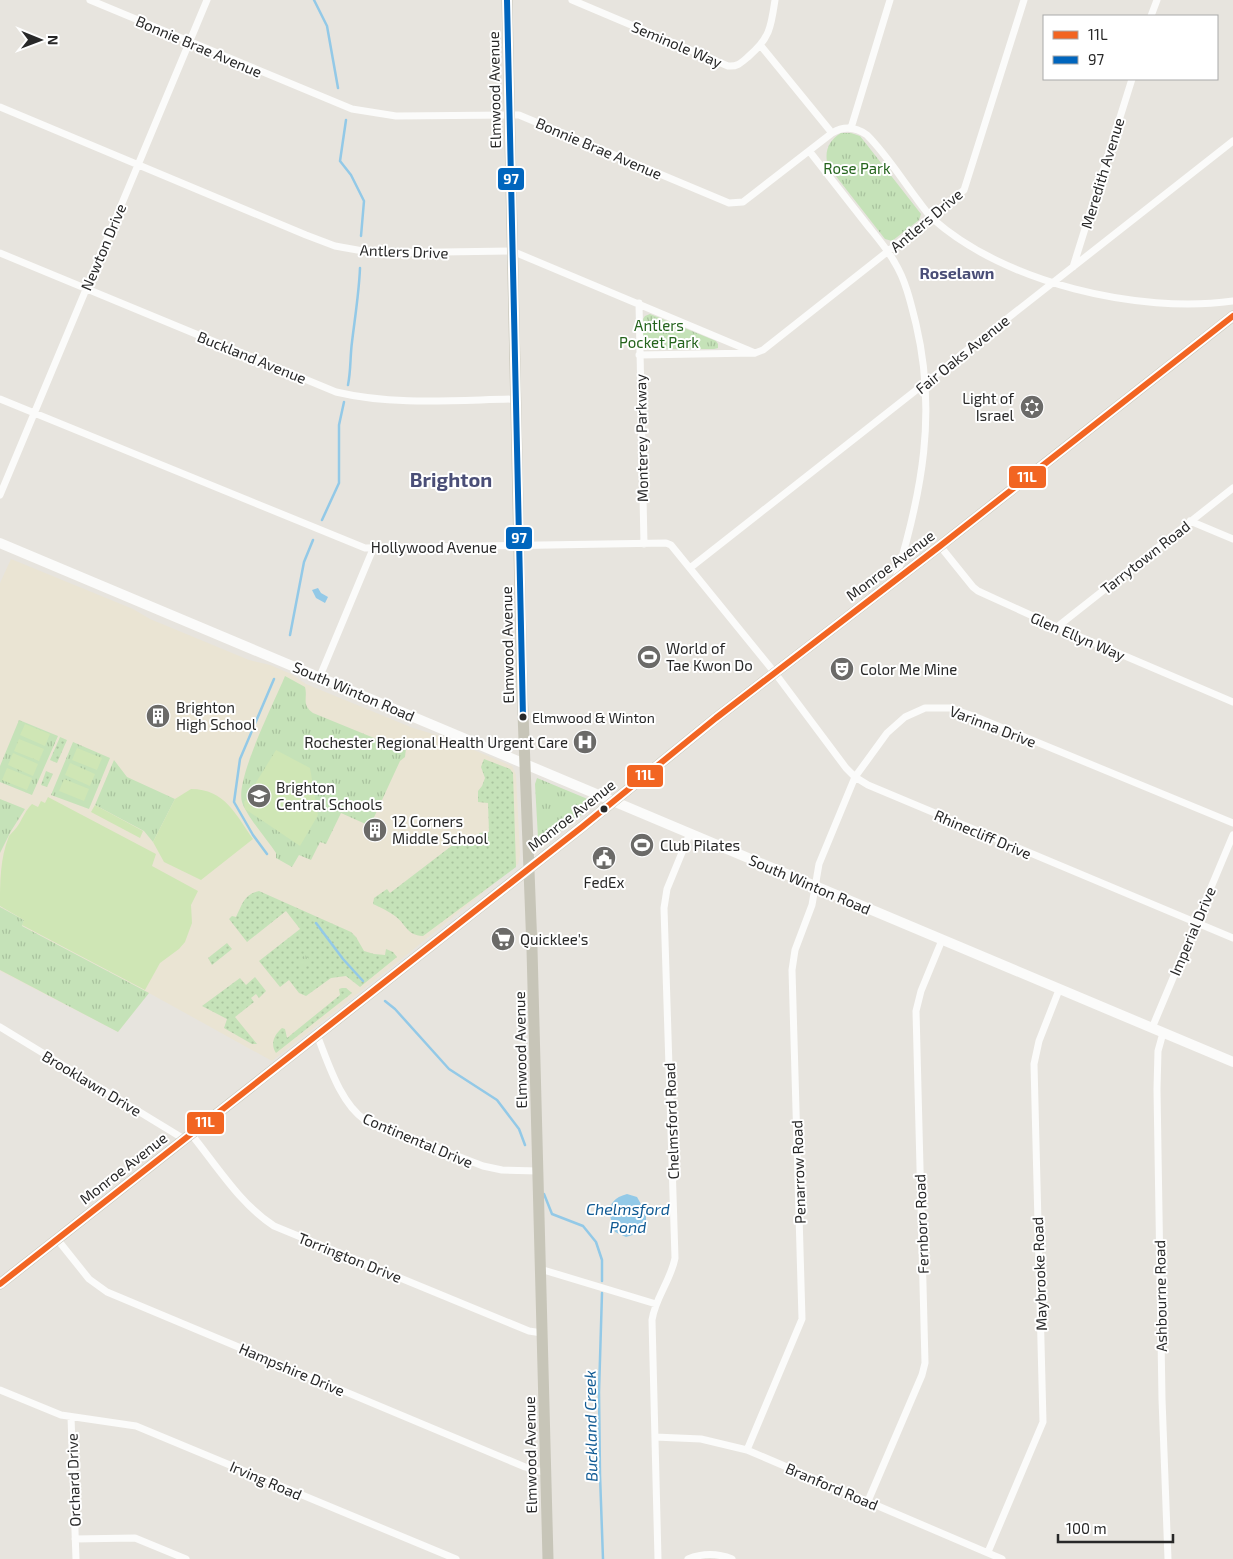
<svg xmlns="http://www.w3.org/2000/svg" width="1233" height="1559" viewBox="0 0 1233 1559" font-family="'Exo 2',sans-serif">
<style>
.education{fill:#eae4d3}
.grass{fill:url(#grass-dots)}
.park{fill:url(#park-tufts)}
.pitch{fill:#cfe6b5}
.water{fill:#93c9e7}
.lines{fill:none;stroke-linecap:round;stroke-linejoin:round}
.stream{stroke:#93c9e7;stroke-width:2.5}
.minor{stroke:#fbfbfa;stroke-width:7}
.secondary{stroke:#fbfbfa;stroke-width:10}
.primary{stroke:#c7c5b8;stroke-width:11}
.bus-1-casing{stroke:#fff;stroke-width:10}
.bus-2-casing{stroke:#fff;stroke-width:10}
.bus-1{stroke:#f26522;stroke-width:6}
.bus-2{stroke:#0065bd;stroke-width:6}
.bus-dot{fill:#282828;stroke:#fff;stroke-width:2}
.labels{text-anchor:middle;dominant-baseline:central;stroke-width:4;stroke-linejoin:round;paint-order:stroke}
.bus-label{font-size:14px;fill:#282828;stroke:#fff;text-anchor:start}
.street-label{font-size:15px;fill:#282828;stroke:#fff}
.park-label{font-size:15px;fill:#23631b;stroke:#fff}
.poi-label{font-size:15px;fill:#282828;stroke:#fff;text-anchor:start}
.neighbourhood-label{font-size:16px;font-weight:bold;fill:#4a4e77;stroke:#fff}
.water-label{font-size:16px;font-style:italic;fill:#115b94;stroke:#fff}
.district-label{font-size:20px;font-weight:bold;fill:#4a4e77;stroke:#fff}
.line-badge{stroke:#fff;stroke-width:2}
.badge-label{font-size:14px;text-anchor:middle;font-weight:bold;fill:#fff}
</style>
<defs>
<pattern id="grass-dots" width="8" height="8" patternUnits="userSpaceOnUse" patternTransform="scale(1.25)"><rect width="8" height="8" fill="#c5e2b8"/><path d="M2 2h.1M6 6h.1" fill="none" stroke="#a9c29e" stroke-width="1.8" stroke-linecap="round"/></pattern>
<pattern id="park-tufts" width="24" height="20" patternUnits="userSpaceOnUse" patternTransform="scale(1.25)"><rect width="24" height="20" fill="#c5e2b8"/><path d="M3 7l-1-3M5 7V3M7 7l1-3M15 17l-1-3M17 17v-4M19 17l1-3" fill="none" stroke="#a9c29e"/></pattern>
</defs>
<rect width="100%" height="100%" fill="#e7e4de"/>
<path class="education" d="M11 559 133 609 150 619 249 660 270 665 291 674 306 684 413 728 443 737 512 766 516 775 520 855 518 864 404 957 272 1061 149 993 118 1032 0 971V583Z"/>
<path class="grass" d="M60 737 67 740 57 763 50 760Z
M484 759 510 769 513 773 516 867 423 936C406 935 407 925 395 916 388 911 380 907 373 904L374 898 387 889 390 893 458 841H479V833L489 832 488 803 478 802V791L482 786 485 778 481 767Z
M46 771 53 774 47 787 41 785Z
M259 891 351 932 356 937 364 951 374 954 385 955 386 949 393 952 397 957 360 987 346 976 331 978 306 996 299 993 289 980 280 987 259 961 300 929 286 911 247 942 229 919 232 916 236 917C242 905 244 894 259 891Z
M227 943 232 949 212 965 208 958Z
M255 977 266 991 259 998 256 994 251 998 254 1002 235 1017 257 1044H252L224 1028 227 1019 202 1006 240 978 246 985Z
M342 988H346L352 993 276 1053C270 1044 274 1035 282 1028L285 1029 287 1038 340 995 339 989Z"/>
<path class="park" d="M841 133H851L860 136 921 214 919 220 892 241 885 239 828 166C824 152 828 141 841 133Z
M650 314 716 341 718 344V348L714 349H645L643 345V319L645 316Z
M285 676 305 687C308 699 301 704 313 713L396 747 406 748 405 757 400 761 370 826 341 813 326 844 320 842 311 860 299 855 292 867 276 858V853C267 839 247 817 242 802 235 779 275 701 285 676Z
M19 720 58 736 32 795 0 782V766Z
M73 742 110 758 89 809 51 795Z
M114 760 127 777 175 799 153 842 144 831 95 805Z
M537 778 590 800 592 803 589 809 543 844 538 841V838L535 784Z
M0 799 25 809 11 831 0 853Z
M0 907 24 920 22 926 149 993 118 1032 0 970Z
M305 955 311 962 302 969 296 962Z"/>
<path class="pitch" d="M25 724 50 734 45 746 20 735Z
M19 739 44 749 39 761 14 751Z
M77 748 102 758 97 770 72 760Z
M276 750 310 768 318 815 300 846 245 809 244 802Z
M13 753 38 764 33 776 8 765Z
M70 763 95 774 90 786 65 775Z
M7 768 32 778 27 790 2 780Z
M64 779 89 789 84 801 59 791Z
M191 789C225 789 236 815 253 839L201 880 164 862 153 842 175 799Z
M48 797 156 854 152 866 198 891 191 905 192 923 185 942 179 949 160 963 145 990 22 925 24 920 0 906C0 883 0 858 9 836 12 832 16 829 19 824 23 817 26 810 32 804L38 807 41 801 45 803Z
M95 805 143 831 140 838 91 812Z"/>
<path class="water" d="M318 588 321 593 328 597 325 603 316 598 312 590Z
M627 1194 637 1197 646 1213V1224L639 1233 626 1237 615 1232C608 1214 605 1200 627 1194Z"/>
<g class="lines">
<path class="stream" d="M314 0 327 26 338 88
M346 120 340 161 351 175 364 201 361 236
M348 385C351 370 350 357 352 342 355 317 359 293 360 268
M322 520 339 483V425L344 402
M290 635 304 562 313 540
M267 854 253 835 234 802 240 759 274 679
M316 923 343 959 363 981
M385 1001 395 1009 449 1069 497 1100 519 1129 525 1145
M544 1194 552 1214 583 1226 596 1242 602 1260V1281
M602 1293 599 1392 600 1475 603 1559"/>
<path class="minor" d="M90 0 352 109 396 116 519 115 729 203 743 202 832 133
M572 0 728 66C738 67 742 62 749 56 770 38 771 27 775 0
M1151 16 1157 0
M761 46 832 133C845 125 856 127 867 135 885 153 899 175 914 195 920 203 926 212 933 219 1005 283 1138 314 1233 301
M0 107 306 235 335 246 374 253 512 251 755 353
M851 128 890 0
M810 152C828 175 846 198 864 221 874 234 887 248 895 263 906 281 911 304 916 324 937 413 922 492 896 578
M0 253 336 392C395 406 457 400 516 399
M1073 267 1132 79
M639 303 644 544
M639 355 755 353 763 350 925 222 964 190 1024 0
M0 399 365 548 666 543 671 545 775 673 846 768 855 777 868 785 1233 938
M0 495 207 0
M1190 521 1233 539
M940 546 973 587 978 591 1057 627 1233 702
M690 568 1233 141
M1057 627 1233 488
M320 676 373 549
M0 1027 184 1139
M1152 1028 1233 835
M1163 1033 1158 1051 1157 1089 1162 1399 1168 1559
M317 1035C328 1062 340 1103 365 1120L483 1166 502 1170 538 1171
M191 1134C217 1166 240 1204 274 1226L529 1331 542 1333
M57 1239 89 1279 107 1292 525 1467 546 1473
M540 1269 656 1304
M0 1390 61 1415 136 1426 456 1559
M71 1417 76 1559
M655 1437 701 1439 747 1450 1002 1559
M747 1450 802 1319 792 970 795 950 812 905 819 864 855 777 887 733 905 717 925 708H950L976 717 1233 823
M868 1501 922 1375 925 1363 916 1011 921 991 942 940
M75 1539 135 1538 186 1559
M988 1552 1043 1422 1034 1064 1039 1041 1059 990
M658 1559 652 1320C655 1298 671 1280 675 1258L664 908 667 889 690 833
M688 1559C703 1553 717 1553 732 1559"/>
<path class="secondary" d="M0 543 1233 1062"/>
<path class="primary" d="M507 0 522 687 532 949 548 1559
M0 1284 582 827 716 718 940 546 1233 316"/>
<g class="bus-1-casing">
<path id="bus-1" d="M0 1284 582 827 716 718 940 546 1233 316"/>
</g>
<g class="bus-2-casing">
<path id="bus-2" d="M507 0 523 717"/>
</g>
<use href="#bus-1" class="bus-1"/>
<use href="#bus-2" class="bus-2"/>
</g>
<defs>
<g id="synagogue-disc" transform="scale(1.25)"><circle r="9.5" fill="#6b6a68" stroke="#fff"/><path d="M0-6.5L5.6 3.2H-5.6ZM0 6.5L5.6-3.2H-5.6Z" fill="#fff"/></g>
<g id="stadium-disc" transform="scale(1.25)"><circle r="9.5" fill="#6b6a68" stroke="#fff"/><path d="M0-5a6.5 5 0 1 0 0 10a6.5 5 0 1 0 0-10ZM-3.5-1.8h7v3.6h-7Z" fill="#fff"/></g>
<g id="theatre-disc" transform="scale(1.25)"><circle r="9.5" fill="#6b6a68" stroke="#fff"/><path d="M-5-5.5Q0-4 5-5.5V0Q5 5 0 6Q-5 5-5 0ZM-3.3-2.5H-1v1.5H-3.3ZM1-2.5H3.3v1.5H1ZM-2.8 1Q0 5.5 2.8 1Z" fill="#fff"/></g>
<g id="building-disc" transform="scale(1.25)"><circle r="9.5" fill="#6b6a68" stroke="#fff"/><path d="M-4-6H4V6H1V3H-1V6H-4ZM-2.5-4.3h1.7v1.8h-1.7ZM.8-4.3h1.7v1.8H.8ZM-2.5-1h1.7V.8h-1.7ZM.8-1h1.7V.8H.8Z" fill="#fff"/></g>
<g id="hospital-disc" transform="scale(1.25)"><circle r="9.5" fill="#6b6a68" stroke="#fff"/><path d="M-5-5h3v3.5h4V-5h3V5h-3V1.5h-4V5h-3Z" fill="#fff"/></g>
<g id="school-disc" transform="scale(1.25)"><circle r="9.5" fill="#6b6a68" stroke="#fff"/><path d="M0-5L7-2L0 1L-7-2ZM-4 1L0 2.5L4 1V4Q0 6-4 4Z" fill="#fff"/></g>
<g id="civic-disc" transform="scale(1.25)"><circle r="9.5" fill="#6b6a68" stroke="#fff"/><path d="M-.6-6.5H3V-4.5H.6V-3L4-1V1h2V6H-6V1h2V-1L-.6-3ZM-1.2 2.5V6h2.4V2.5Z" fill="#fff"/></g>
<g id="supermarket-disc" transform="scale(1.25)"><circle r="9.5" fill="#6b6a68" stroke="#fff"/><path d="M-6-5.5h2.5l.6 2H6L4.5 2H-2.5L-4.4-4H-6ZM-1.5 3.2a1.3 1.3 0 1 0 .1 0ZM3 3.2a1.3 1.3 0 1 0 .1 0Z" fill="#fff"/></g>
</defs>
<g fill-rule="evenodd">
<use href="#synagogue-disc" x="1032" y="407"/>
<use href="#stadium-disc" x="649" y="657"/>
<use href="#theatre-disc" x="842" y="669"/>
<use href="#building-disc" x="158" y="716"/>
<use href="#hospital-disc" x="585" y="742"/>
<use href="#school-disc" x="259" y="796"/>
<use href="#building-disc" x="375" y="830"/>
<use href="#stadium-disc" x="642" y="845"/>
<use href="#civic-disc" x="604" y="858"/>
<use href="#supermarket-disc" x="503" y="939"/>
</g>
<g class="bus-dot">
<circle cx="523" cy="717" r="4.5"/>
<circle cx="604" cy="809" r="4.5"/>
</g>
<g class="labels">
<g class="bus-label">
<text x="532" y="717">Elmwood &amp; Winton</text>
</g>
<g class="street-label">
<text transform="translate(677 44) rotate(23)">Seminole Way</text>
<text transform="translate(199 46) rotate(23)">Bonnie Brae Avenue</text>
<text transform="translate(494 90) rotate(-91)">Elmwood Avenue</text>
<text transform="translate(599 148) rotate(23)">Bonnie Brae Avenue</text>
<text transform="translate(1102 173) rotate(-73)">Meredith Avenue</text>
<text transform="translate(926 220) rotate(-40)">Antlers Drive</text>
<text transform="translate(103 247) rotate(-67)">Newton Drive</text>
<text transform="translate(404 251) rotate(2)">Antlers Drive</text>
<text transform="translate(962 354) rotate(-39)">Fair Oaks Avenue</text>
<text transform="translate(252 357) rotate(22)">Buckland Avenue</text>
<text transform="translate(641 438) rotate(-91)">Monterey Parkway</text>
<text x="434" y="547">Hollywood Avenue</text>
<text transform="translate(1145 557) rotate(-38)">Tarrytown Road</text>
<text transform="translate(890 565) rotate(-37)">Monroe Avenue</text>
<text transform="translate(1078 636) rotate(23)">Glen Ellyn Way</text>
<text transform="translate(507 645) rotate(-91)">Elmwood Avenue</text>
<text transform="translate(354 691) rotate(23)">South Winton Road</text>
<text transform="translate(993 726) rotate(21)">Varinna Drive</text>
<text transform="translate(571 815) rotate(-38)">Monroe Avenue</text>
<text transform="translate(983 834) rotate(23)">Rhinecliff Drive</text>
<text transform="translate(810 884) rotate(23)">South Winton Road</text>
<text transform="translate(1192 931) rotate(-67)">Imperial Drive</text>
<text transform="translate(520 1050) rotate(-91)">Elmwood Avenue</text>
<text transform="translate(92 1083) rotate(31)">Brooklawn Drive</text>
<text transform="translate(671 1121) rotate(-92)">Chelmsford Road</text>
<text transform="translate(418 1140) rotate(23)">Continental Drive</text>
<text transform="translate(123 1168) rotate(-38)">Monroe Avenue</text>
<text transform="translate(798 1172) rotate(-92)">Penarrow Road</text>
<text transform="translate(921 1224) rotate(-92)">Fernboro Road</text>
<text transform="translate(350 1257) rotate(22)">Torrington Drive</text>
<text transform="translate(1039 1274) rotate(-92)">Maybrooke Road</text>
<text transform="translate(1160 1296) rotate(-91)">Ashbourne Road</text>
<text transform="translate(292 1369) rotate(23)">Hampshire Drive</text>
<text transform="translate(530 1455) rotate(-91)">Elmwood Avenue</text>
<text transform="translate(73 1480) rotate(-92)">Orchard Drive</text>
<text transform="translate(266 1480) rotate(23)">Irving Road</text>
<text transform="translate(832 1486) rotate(23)">Branford Road</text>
</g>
<g class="park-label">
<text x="857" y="168">Rose Park</text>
<text x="659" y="325">Antlers<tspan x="659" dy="17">Pocket Park</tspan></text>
</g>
<g class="poi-label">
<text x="1014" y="398" text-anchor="end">Light of<tspan x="1014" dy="17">Israel</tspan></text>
<text x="666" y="648">World of<tspan x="666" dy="17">Tae Kwon Do</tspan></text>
<text x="860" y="669">Color Me Mine</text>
<text x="176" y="707">Brighton<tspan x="176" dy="17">High School</tspan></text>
<text x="568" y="742" text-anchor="end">Rochester Regional Health Urgent Care</text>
<text x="276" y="787">Brighton<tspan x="276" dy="17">Central Schools</tspan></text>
<text x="392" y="821">12 Corners<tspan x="392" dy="17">Middle School</tspan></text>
<text x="660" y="845">Club Pilates</text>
<text x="604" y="882" text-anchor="middle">FedEx</text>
<text x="520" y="939">Quicklee's</text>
</g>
<g class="neighbourhood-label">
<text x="957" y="272">Roselawn</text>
</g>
<g class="water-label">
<text x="628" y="1208">Chelmsford<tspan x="628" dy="18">Pond</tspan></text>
<text transform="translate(590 1426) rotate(-91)">Buckland Creek</text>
</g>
<g class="district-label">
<text x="451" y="479">Brighton</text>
</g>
</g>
<g class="line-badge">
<rect x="497" y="167" width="28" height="24" rx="5" fill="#0065bd"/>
<rect x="1008" y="465" width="39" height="24" rx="5" fill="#f26522"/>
<rect x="505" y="526" width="28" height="24" rx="5" fill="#0065bd"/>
<rect x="626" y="764" width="38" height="24" rx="5" fill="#f26522"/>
<rect x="186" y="1111" width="39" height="24" rx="5" fill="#f26522"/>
</g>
<g class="badge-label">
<text x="511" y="184">97</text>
<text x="1027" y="482">11L</text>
<text x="519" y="543">97</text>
<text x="645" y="780">11L</text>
<text x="205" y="1127">11L</text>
</g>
<rect x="1043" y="15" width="175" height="65" fill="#ffffff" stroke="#a9a9a9"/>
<rect x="1053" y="31" width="25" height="8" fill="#f26522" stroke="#a9a9a9"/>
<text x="1088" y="40" font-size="15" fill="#282828">11L</text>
<rect x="1053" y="56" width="25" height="8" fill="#0065bd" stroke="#a9a9a9"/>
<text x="1088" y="65" font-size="15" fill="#282828">97</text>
<g transform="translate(40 40) rotate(91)" stroke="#ffffff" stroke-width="4" paint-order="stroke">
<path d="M0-4L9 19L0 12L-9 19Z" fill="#282828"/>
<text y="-8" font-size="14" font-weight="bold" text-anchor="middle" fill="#282828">N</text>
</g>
<path d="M1058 1534v8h115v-8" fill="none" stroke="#282828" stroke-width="2.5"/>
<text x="1066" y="1534" font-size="15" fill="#282828" stroke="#ffffff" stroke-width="4" paint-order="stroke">100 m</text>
</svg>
